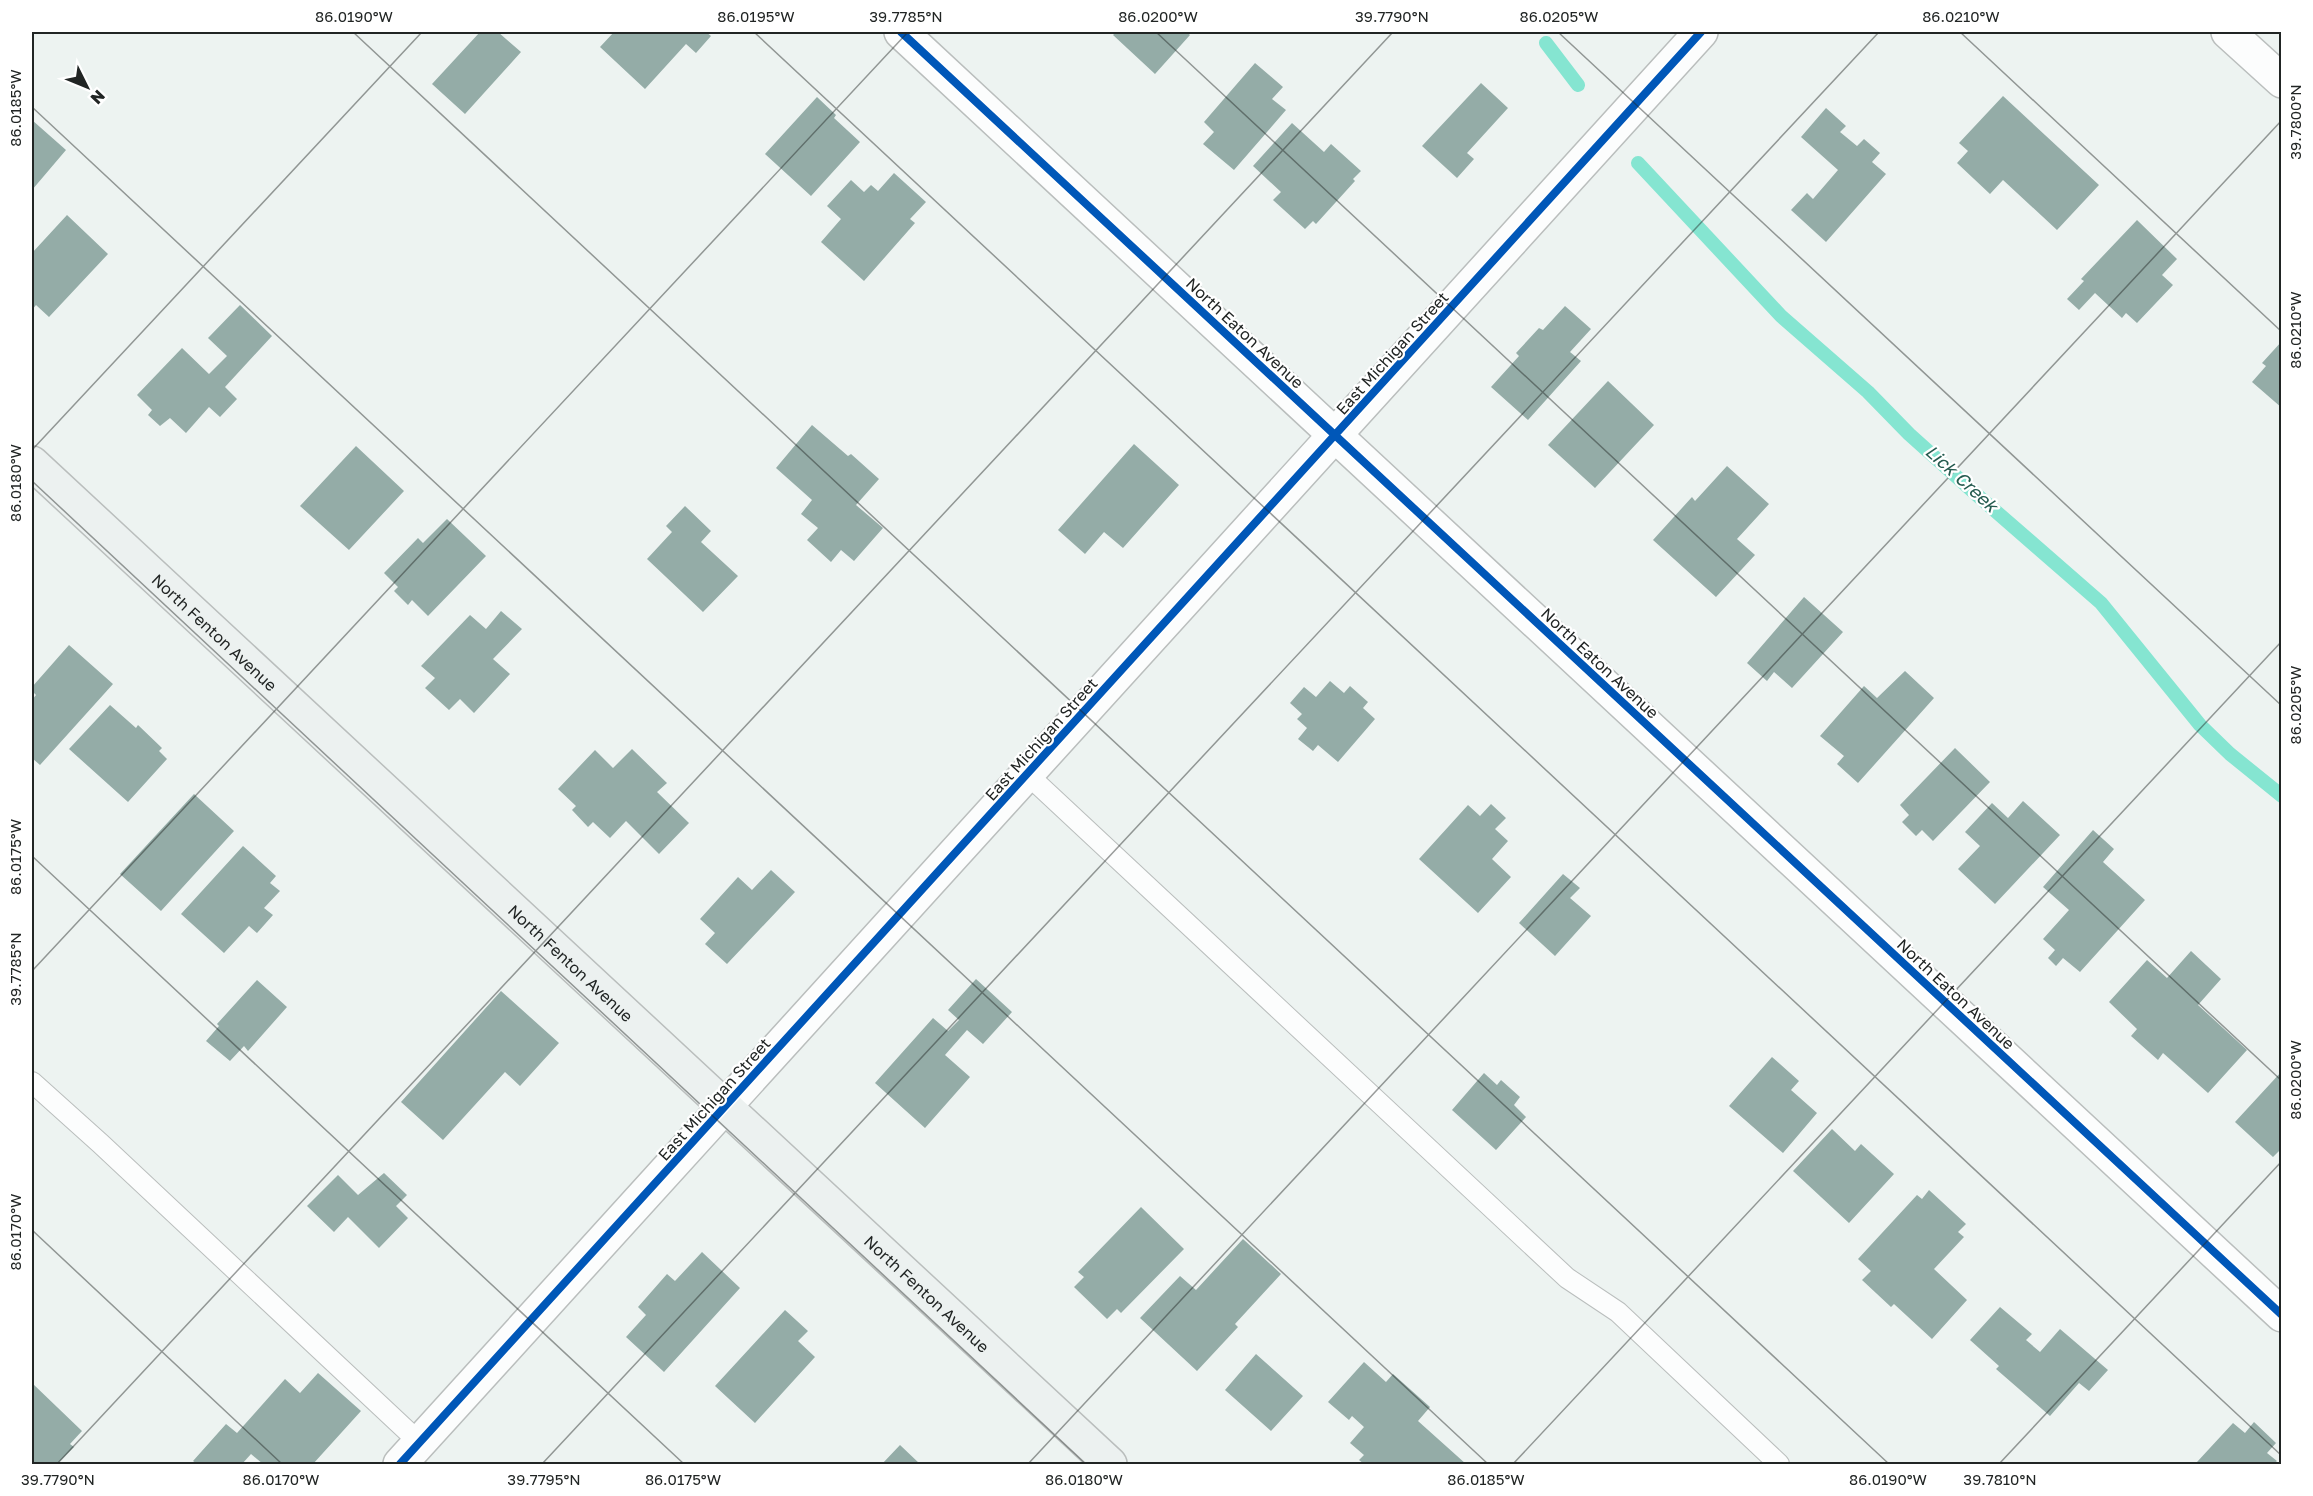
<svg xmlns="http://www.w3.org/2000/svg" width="2313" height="1496" viewBox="0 0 2313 1496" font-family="'Golos Text',sans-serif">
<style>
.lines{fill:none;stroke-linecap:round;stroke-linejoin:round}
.stream{stroke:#85e5d1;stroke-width:14}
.building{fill:#94aca7}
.lane-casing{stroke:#babebd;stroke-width:22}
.street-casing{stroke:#babebd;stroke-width:36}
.secondary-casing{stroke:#babebd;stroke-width:36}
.lane{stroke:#fcfdfd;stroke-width:20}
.street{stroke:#fcfdfd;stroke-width:33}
.secondary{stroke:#ecf1f0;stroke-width:33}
.cycleway-casing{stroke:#fff;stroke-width:11}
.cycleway{stroke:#0057b8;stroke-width:8}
.ticks{fill:none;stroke:#212524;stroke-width:1.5;stroke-opacity:0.45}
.labels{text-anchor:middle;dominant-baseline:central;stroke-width:4.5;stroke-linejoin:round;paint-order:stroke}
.street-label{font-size:16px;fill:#212524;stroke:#fff}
.water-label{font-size:18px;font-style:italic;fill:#245b4f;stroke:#fff}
.neatline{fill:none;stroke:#212524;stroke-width:2}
.ticks-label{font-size:15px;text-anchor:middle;fill:#212524}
</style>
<rect width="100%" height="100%" fill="#edf3f1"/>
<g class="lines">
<path class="stream" d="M1546 43 1578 85
M1638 163 1781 316 1868 392 1909 434 1977 495 2101 603 2200 725 2230 754 2282 796"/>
</g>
<path class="building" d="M480 32H498L521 52 465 114 432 84Z
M614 32H706L711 36 696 53 686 44 645 89 600 47Z
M1116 32H1187L1190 35 1155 74 1113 35Z
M1255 63 1283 87 1272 99 1286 110 1234 170 1203 144 1214 132 1204 122Z
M1481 83 1508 108 1467 153 1474 159 1457 178 1422 146Z
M2003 96 2099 185 2057 230 2003 180 1990 194 1957 163 1968 151 1959 143Z
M817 97 836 115 834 118 860 142 811 196 765 154Z
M1826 108 1846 126 1840 132 1857 146 1864 139 1880 153 1872 162 1886 174 1826 242 1791 210 1807 193 1813 199 1838 170 1801 137Z
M32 120 66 150 32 190Z
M1292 123 1324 152 1331 144 1361 171 1353 179 1355 181 1316 224 1313 221 1305 229 1273 200 1281 192 1253 166Z
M894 173 926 202 910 219 915 223 864 281 821 242 841 219 827 206 851 180 864 192 871 185 878 191Z
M67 215 108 254 49 317 36 305 32 310V253Z
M2137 220 2177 259 2162 275 2173 285 2137 323 2126 313 2122 318 2095 293 2079 310 2067 299 2084 281 2081 279Z
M240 305 272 336 225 387 237 399 220 417 209 407 186 433 170 418 160 426 148 415 152 410 137 395 182 348 209 374 227 356 208 338Z
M1565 306 1591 329 1570 352 1581 361 1528 420 1491 387 1519 356 1516 353 1539 328 1543 330Z
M2282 341V408L2252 382 2266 366 2262 363Z
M1608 381 1654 425 1595 488 1548 445Z
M812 425 848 456 851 454 879 479 856 505 883 528 854 561 841 550 831 562 807 540 818 528 801 514 812 500 776 468Z
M1134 444 1179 485 1123 548 1104 532 1085 554 1058 530Z
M356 446 404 491 349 550 300 506Z
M1727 466 1769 504 1737 539 1755 555 1716 597 1653 540 1692 497 1695 501Z
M685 506 711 531 701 542 738 576 703 612 647 559 672 532 666 526Z
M447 519 486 556 428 616 412 600 408 605 394 591 398 587 384 573 418 538 423 543Z
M1804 597 1843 632 1792 688 1774 672 1767 681 1747 663Z
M501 611 522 629 493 659 510 674 474 713 460 699 449 710 425 688 435 678 421 666 470 615 486 629Z
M69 645 113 684 40 765 32 758V700L36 695 32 691V687Z
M1905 671 1934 698 1858 783 1837 764 1844 756 1820 736 1864 686 1877 698Z
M1330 681 1344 693 1350 686 1368 702 1363 708 1375 719 1338 762 1318 745 1313 751 1298 739 1307 728 1297 719 1302 714 1290 703 1304 687 1316 697Z
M110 705 136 728 138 725 162 748 159 751 167 759 128 802 69 749Z
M1955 748 1990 782 1933 841 1922 830 1916 836 1902 822 1909 815 1900 805Z
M632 749 667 783 657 792 689 823 659 854 626 821 610 838 593 822 588 827 572 810 576 806 558 789 595 750 613 768Z
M194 794 234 831 161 911 120 874Z
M2023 801 2060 835 1995 904 1958 869 1980 846 1965 832 1992 803 2008 818Z
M1491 804 1506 818 1495 829 1508 841 1492 859 1511 877 1478 913 1419 859 1468 805 1480 816Z
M2093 830 2114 849 2103 862 2145 900 2080 972 2063 958 2056 966 2048 958 2055 950 2043 939 2069 910 2043 887Z
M243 846 276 876 270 883 280 891 264 908 273 915 257 933 249 926 224 953 181 914Z
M771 870 795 892 727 964 705 944 715 933 700 919 738 877 752 890Z
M1563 874 1580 888 1570 898 1591 916 1555 956 1519 923Z
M2191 951 2221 979 2198 1005 2247 1050 2208 1093 2163 1053 2158 1060 2131 1036 2137 1029 2109 1002 2147 960 2167 978Z
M976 979 1012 1012 983 1044 967 1030 945 1055 970 1077 925 1128 875 1083 933 1018 948 1031 959 1020 948 1010Z
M257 980 287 1007 248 1051 244 1046 230 1061 206 1041 219 1026 217 1024Z
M501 991 559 1043 520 1086 505 1072 443 1140 401 1102Z
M1772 1057 1799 1081 1791 1090 1817 1113 1783 1153 1729 1106Z
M2282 1071V1148L2273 1157 2235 1122Z
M1484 1073 1497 1085 1501 1080 1520 1097 1514 1105 1526 1117 1496 1150 1452 1110Z
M1832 1129 1855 1151 1861 1144 1894 1174 1849 1223 1793 1171Z
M384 1173 407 1195 396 1206 408 1218 379 1248 348 1217 334 1232 307 1206 338 1175 358 1195Z
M1929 1190 1966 1224 1958 1232 1964 1237 1934 1269 1967 1300 1932 1339 1894 1304 1891 1307 1862 1280 1871 1271 1858 1259 1917 1195 1922 1199Z
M1141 1207 1184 1249 1121 1313 1117 1309 1107 1319 1074 1287 1084 1277 1078 1272Z
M1243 1239 1281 1274 1235 1324 1238 1327 1197 1371 1140 1318 1180 1276 1196 1290Z
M702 1252 740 1288 664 1372 626 1337 646 1315 638 1307 667 1274 675 1281Z
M2000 1307 2032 1334 2026 1340 2040 1352 2060 1329 2108 1370 2089 1391 2079 1383 2050 1416 1996 1369 1999 1366 1970 1340Z
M785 1310 808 1331 798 1341 815 1357 755 1423 715 1386Z
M1256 1354 1303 1396 1271 1431 1225 1390Z
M1364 1362 1386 1382 1393 1374 1430 1407 1418 1421 1466 1464H1364L1359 1460 1364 1455 1350 1443 1364 1427 1352 1416 1349 1420 1328 1402Z
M318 1373 361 1411 313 1464H263L251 1454 242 1464H197L193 1461 226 1424 237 1433 285 1379 300 1393Z
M32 1383 82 1431 70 1444 74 1447 57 1464H32Z
M2254 1422 2276 1443 2267 1453 2277 1461 2274 1464H2200L2197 1462 2233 1423 2245 1433Z
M900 1445 920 1464H882Z"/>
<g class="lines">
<g class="lane-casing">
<path id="lane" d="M1027 774 1567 1278 1618 1312 1779 1464
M32 1082 101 1144 420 1443"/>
</g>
<g class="street-casing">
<path id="street" d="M901 32 2282 1315
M2228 32 2282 81
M400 1464 1701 32"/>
</g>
<g class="secondary-casing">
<g id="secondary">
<path id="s1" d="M32 463 1110 1464"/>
</g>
</g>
<use href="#lane" class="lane"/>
<use href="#street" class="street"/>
<use href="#secondary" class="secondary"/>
<g class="cycleway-casing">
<path id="cycleway" d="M901 32 2282 1315
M400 1464 1701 32"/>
</g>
<use href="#cycleway" class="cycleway"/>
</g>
<path class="ticks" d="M353 32 1889 1464M754 32 2282 1456M1156 32 2282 1081M1558 32 2282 706M1960 32 2282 332M32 107 1488 1464M32 450 422 32M32 481 1086 1464M32 856 684 1464M32 971 908 32M32 1230 282 1464M57 1464 1393 32M542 1464 1879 32M1028 1464 2282 120M1513 1464 2282 641M1999 1464 2282 1161"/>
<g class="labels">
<g class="street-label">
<text transform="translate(1245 333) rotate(43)">North Eaton Avenue</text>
<text transform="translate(1392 353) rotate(-48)">East Michigan Street</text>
<text stroke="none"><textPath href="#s1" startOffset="249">North Fenton Avenue</textPath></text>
<text transform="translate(1600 663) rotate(43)">North Eaton Avenue</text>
<text transform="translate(1041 739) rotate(-48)">East Michigan Street</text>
<text stroke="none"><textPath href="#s1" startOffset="735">North Fenton Avenue</textPath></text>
<text transform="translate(1956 994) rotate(43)">North Eaton Avenue</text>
<text transform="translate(714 1099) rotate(-48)">East Michigan Street</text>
<text stroke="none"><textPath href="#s1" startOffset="1221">North Fenton Avenue</textPath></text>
</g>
<g class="water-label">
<text transform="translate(1962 478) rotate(42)">Lick Creek</text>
</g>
</g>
<rect width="2313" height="1496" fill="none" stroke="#ffffff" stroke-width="66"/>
<g transform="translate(87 87) rotate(133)" stroke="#ffffff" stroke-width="4.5" paint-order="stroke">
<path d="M0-4.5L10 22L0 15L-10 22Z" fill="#212524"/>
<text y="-9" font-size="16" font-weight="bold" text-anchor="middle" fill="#212524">N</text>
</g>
<rect x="33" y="33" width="2247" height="1430" class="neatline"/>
<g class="ticks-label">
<text x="354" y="22">86.0190°W</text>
<text x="756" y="22">86.0195°W</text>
<text x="906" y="22">39.7785°N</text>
<text x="1158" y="22">86.0200°W</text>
<text x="1392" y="22">39.7790°N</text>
<text x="1559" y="22">86.0205°W</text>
<text x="1961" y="22">86.0210°W</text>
<text transform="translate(16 108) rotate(-90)" y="5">86.0185°W</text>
<text transform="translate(2296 122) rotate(-90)" y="5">39.7800°N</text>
<text transform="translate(2296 330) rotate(-90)" y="5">86.0210°W</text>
<text transform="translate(16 483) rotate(-90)" y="5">86.0180°W</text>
<text transform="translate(2296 705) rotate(-90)" y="5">86.0205°W</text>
<text transform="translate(16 857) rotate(-90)" y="5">86.0175°W</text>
<text transform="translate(16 969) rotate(-90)" y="5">39.7785°N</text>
<text transform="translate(2296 1080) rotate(-90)" y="5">86.0200°W</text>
<text transform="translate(16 1232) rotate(-90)" y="5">86.0170°W</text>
<text x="58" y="1485">39.7790°N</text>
<text x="281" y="1485">86.0170°W</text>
<text x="544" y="1485">39.7795°N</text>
<text x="683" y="1485">86.0175°W</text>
<text x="1084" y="1485">86.0180°W</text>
<text x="1486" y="1485">86.0185°W</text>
<text x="1888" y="1485">86.0190°W</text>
<text x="2000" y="1485">39.7810°N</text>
</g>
</svg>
